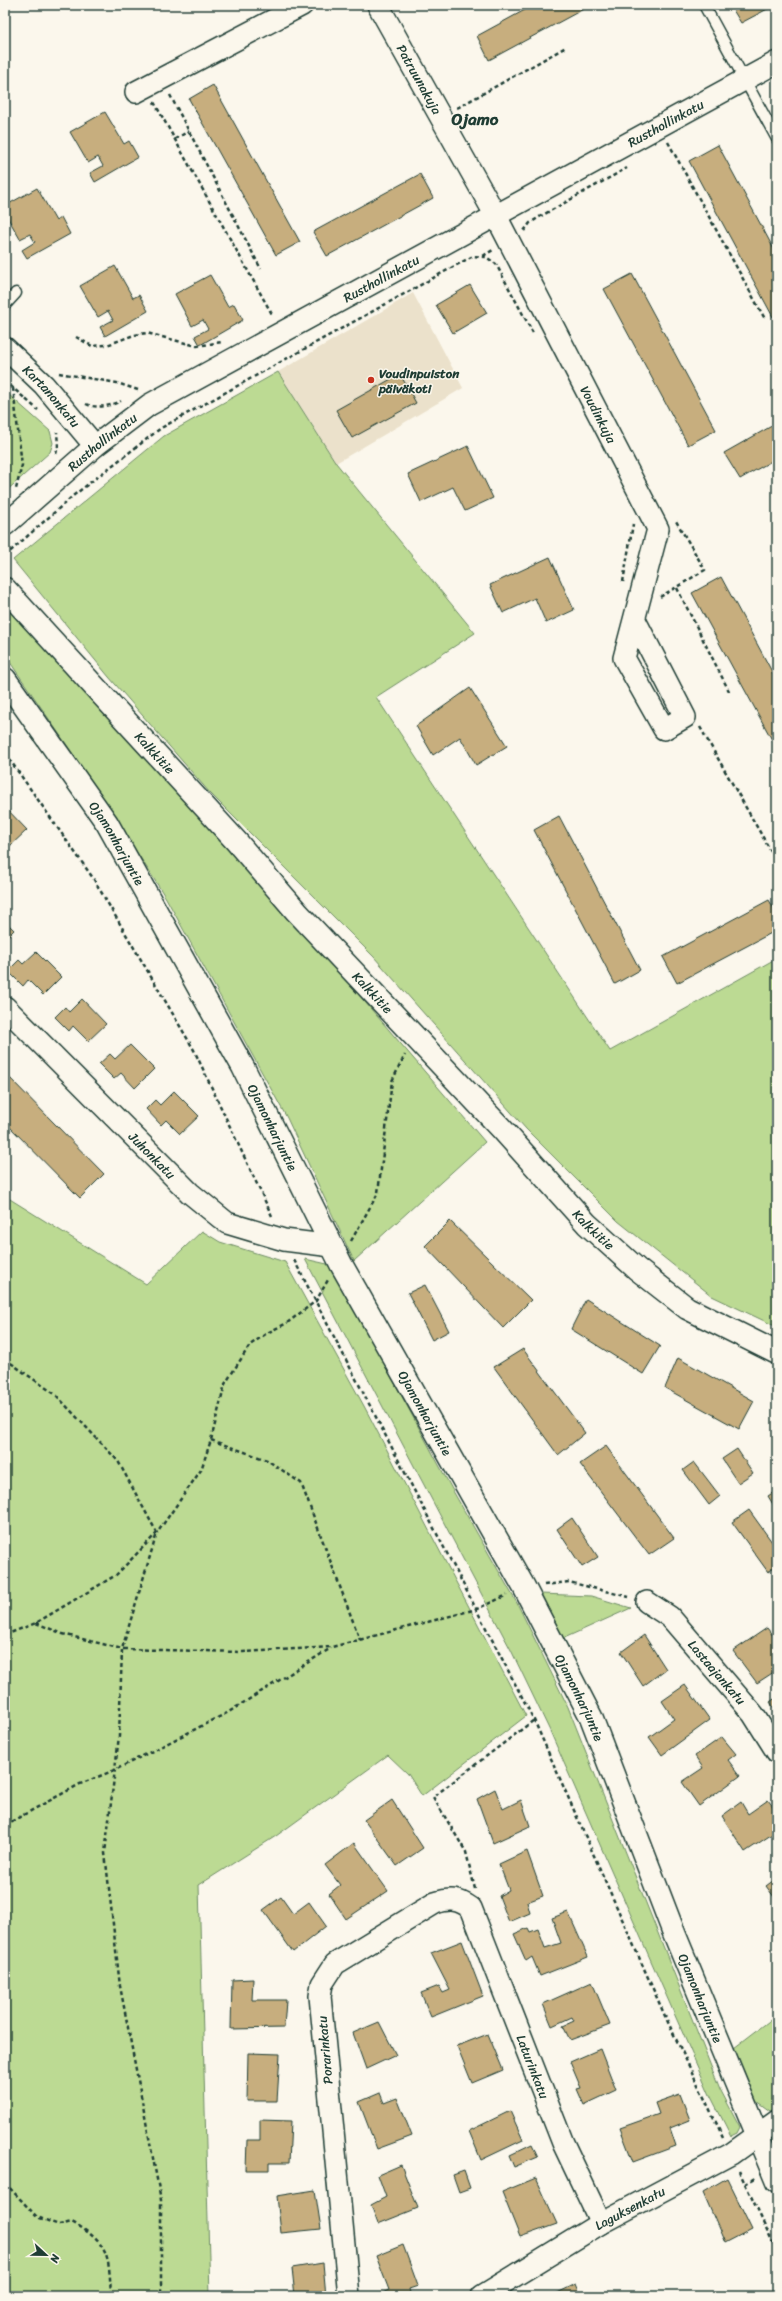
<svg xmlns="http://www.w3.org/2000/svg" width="782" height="2301" viewBox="0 0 782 2301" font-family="Sriracha,sans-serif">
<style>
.built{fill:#ebe1cb}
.green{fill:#bcda93;stroke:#6e8c64}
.building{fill:#c7ae7e;stroke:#1f3d34}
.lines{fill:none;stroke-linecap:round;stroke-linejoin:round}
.service-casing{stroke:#1f3d34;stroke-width:13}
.minor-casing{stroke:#1f3d34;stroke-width:24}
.tertiary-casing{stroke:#1f3d34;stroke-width:25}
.secondary-casing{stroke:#1f3d34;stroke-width:25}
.path{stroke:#1f3d34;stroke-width:2.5;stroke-dasharray:4 3;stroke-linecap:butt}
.service{stroke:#fbf7ec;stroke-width:10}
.minor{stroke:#fbf7ec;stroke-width:21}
.tertiary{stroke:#fbf7ec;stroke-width:22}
.secondary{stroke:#fbf7ec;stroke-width:22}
.poi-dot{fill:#c8321e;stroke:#fbf7ec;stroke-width:1.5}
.labels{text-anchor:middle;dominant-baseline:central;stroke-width:3;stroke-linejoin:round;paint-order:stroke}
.street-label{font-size:13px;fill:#1f3d34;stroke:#fbf7ec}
.poi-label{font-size:13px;font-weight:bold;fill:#1f3d34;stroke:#fbf7ec;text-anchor:start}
.district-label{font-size:17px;font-weight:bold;fill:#1f3d34;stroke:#fbf7ec}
</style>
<rect width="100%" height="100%" fill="#fbf7ec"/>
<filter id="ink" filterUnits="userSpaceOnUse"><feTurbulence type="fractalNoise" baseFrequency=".025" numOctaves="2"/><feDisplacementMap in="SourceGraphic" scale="8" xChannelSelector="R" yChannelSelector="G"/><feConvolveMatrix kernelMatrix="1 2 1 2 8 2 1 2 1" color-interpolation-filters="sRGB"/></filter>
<g filter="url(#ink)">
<path class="built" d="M413 293 463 388 336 463 278 372Z"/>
<path class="green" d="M278 372 336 463 475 633 376 697 610 1051 777 958V1327L712 1296 618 1221 526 1129 374 957 210 793 109 677 13 560 164 436Z
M8 394 50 431 53 443 50 452 5 492V410L8 405Z
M5 604 341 974 485 1142 354 1261 287 1118 166 898 95 786 5 655Z
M5 1196 146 1284 202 1231 220 1242 285 1262 364 1406 526 1716 422 1796 408 1774 388 1755 276 1836 199 1885 210 2296H5Z
M305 1259 327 1264 339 1280 453 1491 518 1605 568 1707 720 2089 740 2127 737 2133 731 2136 710 2095 550 1731 511 1650Z
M541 1594 591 1596 631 1608 562 1639Z
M777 2015V2108L770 2111 756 2101 734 2048Z"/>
<path class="building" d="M534 5H591L489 60 477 36Z
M730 5H775L741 23Z
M213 85 300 242 276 255 189 99Z
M105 112 124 144 129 141 138 157 95 182 90 173 103 166 98 157 88 163 70 132Z
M718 145 777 255V315L773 317 689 161Z
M420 174 433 198 327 256 313 232Z
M37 188 56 221 61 217 70 234 27 258 22 250 35 242 30 234 20 239 5 213V206Z
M115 266 133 298 139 295 148 311 105 336 100 327 113 320 108 311 98 317 80 286Z
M632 274 716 430 688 445 604 289Z
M210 275 228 307 234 304 243 320 200 345 195 336 208 329 203 320 192 326 175 294Z
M470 285 487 313 453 333 436 305Z
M400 374 416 403 352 438 336 410Z
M777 423V458L740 479 724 453Z
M468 446 493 498 465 511 453 487 421 502 408 474Z
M550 557 574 610 546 623 535 598 503 613 490 585Z
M721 577 777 681V749L692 593Z
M470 688 507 746 476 765 460 737 433 755 416 726Z
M5 807 27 830 9 847 5 843Z
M559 816 640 970 615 984 534 830Z
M769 900 777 914V930L677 983 663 957Z
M5 921 14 930 5 939Z
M36 952 61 977 43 995 28 980 23 986 8 971 19 960 23 964Z
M82 999 106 1024 88 1041 73 1026 69 1031 55 1017 65 1007 69 1012Z
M130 1045 154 1069 135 1088 121 1073 114 1079 99 1064 110 1054 115 1059Z
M5 1073 104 1174 80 1198 5 1122Z
M174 1091 199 1116 180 1134 166 1120 161 1125 146 1109 155 1100 160 1105Z
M450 1221 531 1300 503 1328 425 1246Z
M425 1285 449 1331 432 1340 408 1293Z
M586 1299 660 1346 643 1374 571 1329Z
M523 1349 585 1433 558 1455 494 1367Z
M678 1358 754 1401 739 1429 665 1388Z
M606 1446 674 1538 649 1555 580 1464Z
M737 1449 753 1473 738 1483 722 1459Z
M694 1462 720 1496 709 1505 683 1470Z
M777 1490V1511L768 1496Z
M749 1510 777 1549V1566L768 1572 732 1522Z
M572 1518 598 1557 582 1567 557 1529Z
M767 1628 777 1641V1670L757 1683 733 1651Z
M644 1635 666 1669 643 1686 621 1652Z
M685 1685 710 1720 662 1755 649 1737 674 1719 662 1701Z
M777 1697V1712L770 1702Z
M722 1737 736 1754 728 1760 740 1776 699 1806 682 1782 703 1768 695 1756Z
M495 1789 503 1809 521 1800 530 1826 493 1843 477 1799Z
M392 1800 423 1848 397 1866 364 1820Z
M768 1800 777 1812V1831L745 1852 722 1816 741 1802 748 1814Z
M354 1843 388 1891 346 1919 329 1894 340 1885 325 1865Z
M527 1851 543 1896 527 1902 530 1913 509 1922 499 1896 509 1890 499 1864Z
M774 1880 777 1883V1901L766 1886Z
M281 1897 293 1914 309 1902 326 1926 293 1952 263 1910Z
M568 1912 588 1957 540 1976 532 1957 526 1961 514 1934 528 1928 530 1932 538 1929 545 1948 561 1943 552 1918Z
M462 1941 483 1996 431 2017 421 1993 439 1986 443 1993 450 1990 431 1953Z
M253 1979 252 2000H286L284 2028 231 2029 232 1980Z
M592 1982 610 2025 570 2040 563 2026 574 2021 572 2017 552 2026 543 2004Z
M379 2022 396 2055 366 2069 353 2033Z
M488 2034 503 2070 472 2083 457 2046Z
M600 2049 616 2090 584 2105 577 2089 581 2088 570 2062Z
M248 2053 280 2054 277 2101H247Z
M380 2093 384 2103 397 2098 412 2136 377 2149 359 2102Z
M680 2094 690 2120 670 2128 676 2146 633 2162 620 2128 659 2114 655 2103Z
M510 2111 523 2140 481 2160 469 2131Z
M260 2120 291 2121 289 2163H269V2170H246L247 2140H260Z
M532 2144 538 2157 514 2167 509 2155Z
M401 2165 418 2208 378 2224 371 2205 386 2197 378 2175Z
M464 2171 470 2188 459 2192 453 2175Z
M536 2178 557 2224 520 2237 502 2192Z
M727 2178 752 2229 725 2243 703 2192Z
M315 2190 321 2229 281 2233 277 2196Z
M403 2245 418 2286 409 2289 411 2296H381L380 2294 389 2290 376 2256Z
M323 2263 326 2296H295L292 2268Z
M576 2284 581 2296H551Z"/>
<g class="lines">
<g class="service-casing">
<path id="service" d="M704 5 777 139
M5 305 16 293"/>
</g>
<g class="minor-casing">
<g id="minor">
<path id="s1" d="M378 5 496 216 658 529 624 658 664 729 685 717 635 620"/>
<path d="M136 92 302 5"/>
<path id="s2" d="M5 348 44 385 95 446"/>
<path id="s3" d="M5 525 95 446 149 405 777 62"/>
<path id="s4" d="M5 1007 190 1193 227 1223 284 1240 332 1246"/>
<path id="s5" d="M647 1602 670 1617 753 1714 777 1752"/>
<path id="s6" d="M349 2296 320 1996 322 1984 335 1964 435 1903C451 1898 458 1899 471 1908L563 2143 601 2223"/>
<path id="s7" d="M482 2296 601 2223 731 2154 777 2121"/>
</g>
</g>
<g class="tertiary-casing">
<g id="tertiary">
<path id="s8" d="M5 589 236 841 297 912 501 1128 587 1224 637 1269 687 1308 777 1353"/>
</g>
</g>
<g class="secondary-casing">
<g id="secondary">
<path id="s9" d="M5 679 107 823 243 1067 341 1264 524 1587 591 1717 674 1933 777 2182"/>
</g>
</g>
<path class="path" d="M170 95 261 269
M154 102 273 316
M457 108 566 47
M175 139 189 131
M668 142 765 319
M524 231 530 223 541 216 627 168
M483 256 493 250
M76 337 92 346 107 345 134 335 147 333 197 346 222 342
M59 373 117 383 138 390
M5 381 38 410
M13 388 22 465 16 489
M86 404C96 409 111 406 121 401
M56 454 58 446 57 432
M5 556 74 495 161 428 473 256 486 257 496 264 533 333
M623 582 633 524
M677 588 730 693
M660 597 705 570 676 521
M700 727 777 862
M5 753 93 878 194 1050 272 1216
M351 1241 378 1193 392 1081 405 1055
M294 1260 534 1720 665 2016 723 2137
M5 1359 56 1395 118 1461 157 1533 122 1649 119 1736 105 1853 120 1986 161 2200V2296
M211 1440 267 1460 301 1483 360 1640
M544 1585 569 1582 629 1597
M36 1623 63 1634 122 1649 243 1652 332 1647 477 1609 507 1595
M5 1635 36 1623 116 1575 157 1533 201 1470 211 1440 225 1384 250 1345 267 1333 287 1323 316 1301 328 1280
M5 1825 80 1784 115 1770 227 1713 331 1648
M475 1889 466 1852 433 1797 534 1720
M739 2171 777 2251
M5 2183 37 2217 59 2225 72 2222C109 2243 109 2256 111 2296
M745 2184 755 2178"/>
<use href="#service" class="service"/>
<use href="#minor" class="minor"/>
<use href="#tertiary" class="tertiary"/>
<use href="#secondary" class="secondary"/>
</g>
</g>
<circle class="poi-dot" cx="371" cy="380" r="4"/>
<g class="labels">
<g class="street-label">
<text stroke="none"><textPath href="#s1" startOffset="85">Patruunakuja</textPath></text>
<text stroke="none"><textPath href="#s3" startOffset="776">Rusthollinkatu</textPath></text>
<text stroke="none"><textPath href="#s3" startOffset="452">Rusthollinkatu</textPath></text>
<text stroke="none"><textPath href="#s2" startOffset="67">Kartanonkatu</textPath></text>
<text stroke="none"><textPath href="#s1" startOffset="465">Voudinkuja</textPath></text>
<text stroke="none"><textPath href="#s3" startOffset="128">Rusthollinkatu</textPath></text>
<text stroke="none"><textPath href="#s8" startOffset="222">Kalkkitie</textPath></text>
<text stroke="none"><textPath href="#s9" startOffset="199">Ojamonharjuntie</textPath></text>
<text stroke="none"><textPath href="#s8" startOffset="546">Kalkkitie</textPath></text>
<text stroke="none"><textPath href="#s9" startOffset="523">Ojamonharjuntie</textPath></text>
<text stroke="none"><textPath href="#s4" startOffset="209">Juhonkatu</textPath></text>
<text stroke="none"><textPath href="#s8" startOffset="870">Kalkkitie</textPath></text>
<text stroke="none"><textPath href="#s9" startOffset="847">Ojamonharjuntie</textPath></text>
<text stroke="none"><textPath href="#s5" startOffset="100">Lastaajankatu</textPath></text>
<text stroke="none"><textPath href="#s9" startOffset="1171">Ojamonharjuntie</textPath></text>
<text stroke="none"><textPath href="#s9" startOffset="1495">Ojamonharjuntie</textPath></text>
<text transform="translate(325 2050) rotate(-95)">Porarinkatu</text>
<text stroke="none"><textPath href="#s6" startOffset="663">Laturinkatu</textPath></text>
<text stroke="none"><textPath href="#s7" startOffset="172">Laguksenkatu</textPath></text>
</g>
<g class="poi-label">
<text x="379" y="373">Voudinpuiston<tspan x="379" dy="15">päiväkoti</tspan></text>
</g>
<g class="district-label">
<text x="475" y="119">Ojamo</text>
</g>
</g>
<rect width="782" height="2301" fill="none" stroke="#fbf7ec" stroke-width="20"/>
<rect x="10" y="10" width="762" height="2281" fill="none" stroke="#1f3d34" stroke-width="1.5" filter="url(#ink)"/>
<g transform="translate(46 2255) rotate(112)" stroke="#fbf7ec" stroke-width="3" paint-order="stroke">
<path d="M0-3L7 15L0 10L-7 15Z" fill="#1f3d34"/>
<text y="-6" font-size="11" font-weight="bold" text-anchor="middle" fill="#1f3d34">N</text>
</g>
</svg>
